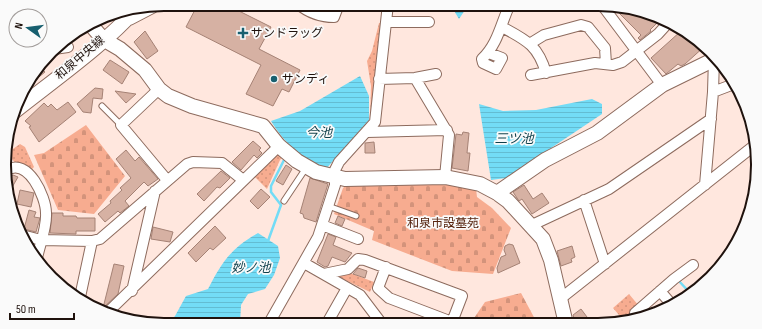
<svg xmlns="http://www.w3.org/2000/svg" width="762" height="329" viewBox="0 0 762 329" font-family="'Sofia Sans Condensed','Noto Sans JP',sans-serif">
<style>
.cemetery{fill:url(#cemetery-stones)}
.park{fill:url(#park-dots)}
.water{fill:url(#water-rules)}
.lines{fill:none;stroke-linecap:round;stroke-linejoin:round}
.stream{stroke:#73dcf6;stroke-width:2.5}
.building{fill:#d6b1a3;stroke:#a58275}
.lane-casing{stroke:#8d6b5e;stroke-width:7}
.street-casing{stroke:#8d6b5e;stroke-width:12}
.secondary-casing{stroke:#8d6b5e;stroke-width:16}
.lane{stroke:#fff;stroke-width:5}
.street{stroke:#fff;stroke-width:10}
.secondary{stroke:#fff;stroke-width:14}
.poi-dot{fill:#175f6f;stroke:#fafafa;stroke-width:1.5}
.labels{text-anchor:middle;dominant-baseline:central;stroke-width:3.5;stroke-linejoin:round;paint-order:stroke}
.poi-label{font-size:12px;fill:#1f120d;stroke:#fafafa;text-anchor:start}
.street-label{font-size:12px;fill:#1f120d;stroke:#fafafa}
.park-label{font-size:12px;fill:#582611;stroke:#fafafa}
.water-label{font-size:13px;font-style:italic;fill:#0e3f4a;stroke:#fafafa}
.rim{fill:none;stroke:#1f120d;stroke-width:2}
</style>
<defs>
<pattern id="cemetery-stones" width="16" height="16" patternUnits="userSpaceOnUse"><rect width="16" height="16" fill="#f7ac90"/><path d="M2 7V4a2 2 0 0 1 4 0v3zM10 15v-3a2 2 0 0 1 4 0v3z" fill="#d3937b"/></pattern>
<pattern id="park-dots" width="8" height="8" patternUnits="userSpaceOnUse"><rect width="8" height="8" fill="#f7ac90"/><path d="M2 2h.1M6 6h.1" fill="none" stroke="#d3937b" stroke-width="1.8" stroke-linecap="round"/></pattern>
<pattern id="water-rules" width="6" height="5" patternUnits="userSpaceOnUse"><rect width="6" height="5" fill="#73dcf6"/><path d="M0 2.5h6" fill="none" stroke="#63bcd2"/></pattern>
</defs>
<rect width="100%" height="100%" fill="#ffe7de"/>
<path class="cemetery" d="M86 125 125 176 94 214 58 210 34 155 44 153Z
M447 181 476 189 477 197 492 208 511 228 493 274 452 271 372 240 374 231 334 214 343 188 348 184Z
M521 293 536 321 523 324H470L485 302Z"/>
<path class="park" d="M379 23H383L372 119H370L371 86 367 61 372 51Z
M20 144 25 147 34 167 31 170 17 165 7 153Z
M278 154 284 156 280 160 267 189 254 176Z
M350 273 374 282 370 292 337 276Z
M629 294 639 306 636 319 625 322 613 308Z"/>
<path class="water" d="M450 4H469L459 19Z
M360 76 369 96V120L326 169C301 158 285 144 271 121L300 111Z
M592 99 602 104V114L506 178 491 180 479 104 503 111 536 110Z
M258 233 278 246 280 258 274 275 265 289 248 294 241 305 240 325H167L175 316 186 296 208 289C222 262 231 248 258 233Z"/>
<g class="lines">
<path class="stream" d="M268 241 281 205 271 192V186L285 158
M678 280 691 294"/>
</g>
<path class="building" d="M198 4H225L271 27 259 49 300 70 289 92 282 89 273 106 246 94 261 65 186 27Z
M624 8 649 13 661 19 650 30 651 31 640 40 638 38 641 35 619 13Z
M145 31 158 51 147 59 134 42Z
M681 31 694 42 696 40 705 46 685 64 681 66 678 64 666 74 651 58Z
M110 60 129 72 122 84 103 70Z
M40 67 45 72 29 85 27 83Z
M95 88 103 89 102 99 93 98 91 113 83 112 77 104Z
M115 91 136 94 126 103Z
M68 102 76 112 39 142 29 127 31 126 25 121 44 103 48 107 51 104 57 110Z
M463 132 469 133 467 153H470L468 171 452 168 456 134 462 135Z
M253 141 261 148 259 150 262 153 257 158 254 155 241 170 232 162Z
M374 142 375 153H365V143Z
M126 150 135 161 139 157 158 179 148 186 144 182 125 201 129 206 120 213 118 211 105 222 98 214 111 203 110 201 122 190 120 188 131 178 116 159Z
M286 165 292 169 283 185 276 181Z
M221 171 230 178 220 188 217 187 204 201 197 194Z
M13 175 18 177 7 196V182L11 176Z
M310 178 328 184 316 222 304 218 303 214 300 213Z
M524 185 533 199 542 193 549 203 532 214 522 199 519 201 513 192Z
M261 189 270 197 258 209 250 201Z
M20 190 34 193 31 207 17 204Z
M29 210 36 212 34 217 40 218 36 232 24 229Z
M52 213H63V216H76L77 218H95V231H76V234L50 233Z
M338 216 345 219 342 226 335 223Z
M215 226 226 238 213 250 210 248 196 262 188 253Z
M153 227 173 232 170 242 151 239Z
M328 234 336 237 333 245 352 253 345 262 332 257 328 266 325 267 317 262Z
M509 244 513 245 520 263 498 273 497 268 501 257 506 255 504 250 505 246Z
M572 246 575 257 571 259 572 262 561 266 557 251Z
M114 264 124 266 118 294 103 308Z
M358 268 367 271 365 278 353 274Z
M581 309 587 317 578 324H576L573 315Z"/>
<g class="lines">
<g class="lane-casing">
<path id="lane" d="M102 106 121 125
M284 201 306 168
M328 206 356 216"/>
</g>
<g class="street-casing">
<path id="street" d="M298 4C309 13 320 17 334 17L339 4
M602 5 662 85
M386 22H429
M502 27C526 40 538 45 546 73
M531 43 544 35 581 25 588 27 605 48 606 64
M54 49 68 47
M489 53 502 58 496 69 483 63 482 59C498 44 501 23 510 4
M531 75 595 63 613 65 622 62 658 34 668 23
M415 78 449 135 445 177
M379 79 415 78 436 74
M159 89 121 125 167 180
M713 92 734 84
M367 132 447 130
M7 170C28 157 46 197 46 213 47 227 40 244 37 258
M705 185 713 92 714 58
M584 200 605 264
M322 225 358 239
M532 225 609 189 711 119
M22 235 41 240 92 241 100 239 187 164 193 162 222 163 243 180
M304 263 360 295 382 324
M324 274 348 269 358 259 365 260 462 296 452 322 389 298 378 288 386 267
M132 291 155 191
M660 291 672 305
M80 297 92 241
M560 297 565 295 755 145
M107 313 279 146
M640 318 635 313 674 279 693 265
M268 325 318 237 335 185V170L339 162 375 122 388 4
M326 325 347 288"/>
</g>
<g class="secondary-casing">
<path id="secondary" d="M129 18 152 6
M91 25 103 39 120 49 145 70 159 89 168 96 192 106 263 126 279 146 297 161 316 172 345 179 445 177 480 184 497 193 508 201 543 239 551 260 566 324
M15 111C54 80 104 45 136 9
M497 193 545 160 597 133 662 85 715 59"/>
</g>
<use href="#lane" class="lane"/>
<use href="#street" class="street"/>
<use href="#secondary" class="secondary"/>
</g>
<g class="poi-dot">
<path d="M241 27h4v4h4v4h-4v4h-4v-4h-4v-4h4z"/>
<circle cx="274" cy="79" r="4"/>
</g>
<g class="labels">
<g class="poi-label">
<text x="251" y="33">サンドラッグ</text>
<text x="282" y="79">サンディ</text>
</g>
<g class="street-label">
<text transform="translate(80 58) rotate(-40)">和泉中央線</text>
</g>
<g class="park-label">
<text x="443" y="223">和泉市設墓苑</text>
</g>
<g class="water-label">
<text x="319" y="133">今池</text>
<text x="514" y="139">三ツ池</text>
<text x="251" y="268">妙ノ池</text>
</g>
</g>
<path d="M0 0H762V329H0ZM164 11H598A153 153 0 0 1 751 164V165A153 153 0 0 1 598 318H164A153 153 0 0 1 11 165V164A153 153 0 0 1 164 11Z" fill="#fafafa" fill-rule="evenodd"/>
<path class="rim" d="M164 11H598A153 153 0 0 1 751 164V165A153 153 0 0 1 598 318H164A153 153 0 0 1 11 165V164A153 153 0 0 1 164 11Z"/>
<g transform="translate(28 28) rotate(284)"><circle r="19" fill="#fafafa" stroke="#a29d9b"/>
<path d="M0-3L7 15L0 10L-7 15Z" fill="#175f6f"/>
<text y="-6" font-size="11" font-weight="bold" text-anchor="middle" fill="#1f120d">N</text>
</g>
<path d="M10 313v6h64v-6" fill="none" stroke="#1f120d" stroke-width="2"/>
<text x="16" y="313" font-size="12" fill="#1f120d" stroke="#fafafa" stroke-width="3" paint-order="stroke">50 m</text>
</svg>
